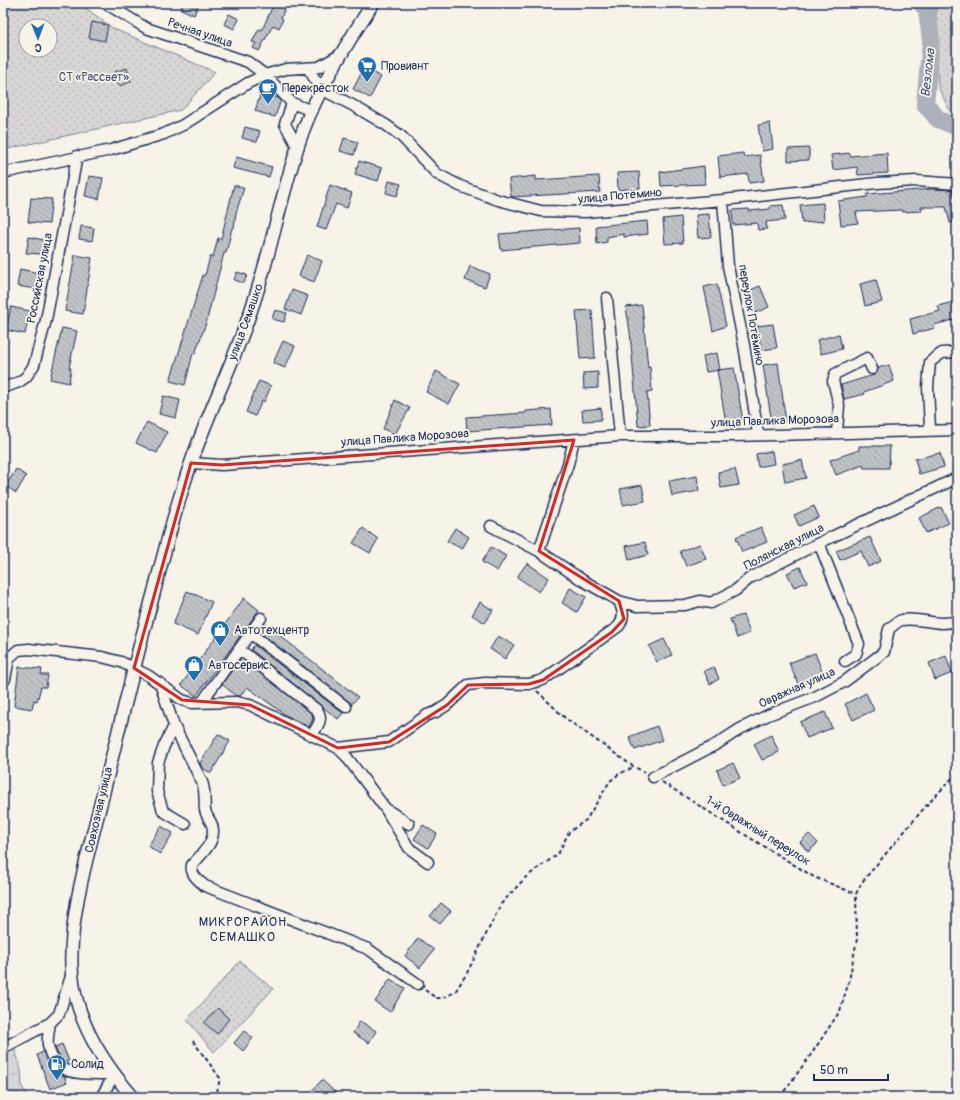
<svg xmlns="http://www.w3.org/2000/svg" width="960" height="1100" viewBox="0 0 960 1100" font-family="Pangolin,sans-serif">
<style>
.green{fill:url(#green-dots);stroke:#798299;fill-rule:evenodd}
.forest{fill:url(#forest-crowns);stroke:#798299}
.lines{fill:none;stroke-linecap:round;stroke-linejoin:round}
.river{stroke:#acb0b9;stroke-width:18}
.building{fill:url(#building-back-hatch);stroke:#1b2f5e}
.minor-casing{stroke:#1b2f5e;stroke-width:13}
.major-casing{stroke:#1b2f5e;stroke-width:15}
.path{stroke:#1b2f5e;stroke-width:2;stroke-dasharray:4 3;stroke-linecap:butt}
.minor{stroke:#f7f3e8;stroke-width:10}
.major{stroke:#f7f3e8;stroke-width:12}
.marked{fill:none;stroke:#d62828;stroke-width:3;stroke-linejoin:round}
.labels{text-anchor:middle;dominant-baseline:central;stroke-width:3.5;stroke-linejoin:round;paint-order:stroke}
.street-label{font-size:12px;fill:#1b2f5e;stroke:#f7f3e8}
.poi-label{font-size:12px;fill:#1b2f5e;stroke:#f7f3e8;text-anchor:start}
.park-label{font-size:12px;fill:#415076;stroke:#f7f3e8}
.water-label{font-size:13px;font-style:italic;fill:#465679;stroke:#f7f3e8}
.neighbourhood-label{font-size:13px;letter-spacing:1px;fill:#1b2f5e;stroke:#f7f3e8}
</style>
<defs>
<pattern id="green-dots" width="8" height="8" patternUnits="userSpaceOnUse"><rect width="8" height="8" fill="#d7d6d4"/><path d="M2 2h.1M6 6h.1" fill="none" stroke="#b8b8b8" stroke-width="1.8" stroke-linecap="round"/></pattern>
<pattern id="forest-crowns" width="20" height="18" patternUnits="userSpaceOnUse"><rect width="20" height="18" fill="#d7d6d4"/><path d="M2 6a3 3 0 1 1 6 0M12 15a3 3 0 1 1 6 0" fill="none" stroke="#b8b8b8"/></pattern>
<pattern id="building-back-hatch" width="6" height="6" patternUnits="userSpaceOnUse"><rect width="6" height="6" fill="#c0c3c5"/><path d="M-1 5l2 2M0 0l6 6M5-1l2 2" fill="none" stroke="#a4a8ac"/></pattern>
</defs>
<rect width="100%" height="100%" fill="#f7f3e8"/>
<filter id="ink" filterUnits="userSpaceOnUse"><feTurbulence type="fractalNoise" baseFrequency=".025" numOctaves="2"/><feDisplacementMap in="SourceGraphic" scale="8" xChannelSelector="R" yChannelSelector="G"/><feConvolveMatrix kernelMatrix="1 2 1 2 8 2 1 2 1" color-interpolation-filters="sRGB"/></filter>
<g filter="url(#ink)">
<path class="green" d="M3 3H79L114 29 215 72 181 110 3 150ZM26 26H50V50H26Z
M936 3H957V113H951L938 87Z
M240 961 273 989 214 1052 187 1020Z"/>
<path class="forest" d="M9 1049H15L21 1070 22 1087 29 1097H3V1053Z"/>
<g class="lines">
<path class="river" d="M921 3 927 10 931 41 925 104 938 119 957 127"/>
</g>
<path class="building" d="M183 3H199L194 15 181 9Z
M274 3H287L281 18 283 19 279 28 273 25 259 51 253 48 256 43 252 42 259 29 262 30Z
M229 14 239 19 234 29 224 24Z
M92 22 108 25 105 41 89 38Z
M127 68 131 82 119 86 114 72Z
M364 68 381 77 370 98 353 89Z
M261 92 278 98 281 100 275 117 255 111Z
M770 123 773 149 762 151 758 125Z
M245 127 260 131 257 142 242 138Z
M344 138 358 142 354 155 340 151Z
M809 148V160L788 161V149Z
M743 153 744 157 760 155 764 181 749 183 748 174 720 177 718 156Z
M850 153V156L887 153 888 173 858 175 857 167 833 170 831 155Z
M236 157 272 167 269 177 233 168Z
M359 161 382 168 378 181 355 174Z
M704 166 705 184 661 186 660 172Z
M639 172 640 188 618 190 617 173Z
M89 176 103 178 99 199 85 196Z
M536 176V180L599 176 600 192 511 197 509 179Z
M389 181 401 184 397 196 386 193Z
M234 185 244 188 236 213 234 228H232L226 253H224L206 323 195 354 193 353 185 385 170 381 203 275H205L210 257H213L218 238 221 239Z
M330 185 352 193 347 208 336 204 326 230 317 227Z
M932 189 952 190 957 205V221L950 223 946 207H921L922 211 903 212 902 210 856 212 858 223 841 225 838 201 867 197V194Z
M31 198 52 199 49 224 28 222Z
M823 203 824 221 802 223 800 205Z
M783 205 785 220 766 222 767 229 758 230 757 223 733 225 732 210 749 209V211L770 209V206Z
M709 214 711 237 698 238 696 215Z
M681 217 683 243 665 244 663 219Z
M647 221 648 234 624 237V234L607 237V242L597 244 596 226Z
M81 226 94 228 92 241 79 239Z
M579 228 580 243 501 250 499 234Z
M29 237 44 240 41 254 26 253Z
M75 255 92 258 83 314 65 311Z
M307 255 322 261 314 282 299 276Z
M470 266 490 274 485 287 465 280Z
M20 269 39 273 36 289 17 286Z
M237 272 247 275 244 283 234 280Z
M876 280 882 302 865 306 860 284Z
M717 284 726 326 713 331 704 287Z
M760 286 769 307 755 313 746 292Z
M292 290 308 296 301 315 285 309Z
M957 301V319L934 325 935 328 913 334 910 319 940 311 938 306Z
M642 305 648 368 650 367 652 391 647 392 650 425 638 426 630 332 626 307Z
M11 307 30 311 25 334 6 330Z
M275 310 287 313 284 322 272 319Z
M592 310 595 358 580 359 576 311Z
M773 324 777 348 761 350 757 326Z
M62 328 77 331 69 368H71L69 383 50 379Z
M839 334 842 349 821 354 817 340Z
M283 341 295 346 285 368 273 363Z
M717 353 720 370 706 372 703 356Z
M778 363 786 422 772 424 763 365Z
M889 365 894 381 864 392 865 394 844 399 841 385 874 375 878 368Z
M734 368 743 421 726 423 717 370Z
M436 371 460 384 449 404 426 392Z
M598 372V388L584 389 583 373Z
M259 381 271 386 264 402 262 401 255 416 246 412Z
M163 396 180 400 176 418 159 414Z
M395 400 410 408 395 434 383 429Z
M601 408V420L583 421 582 410Z
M551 409 552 425 467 431 466 417 526 413V411Z
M147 422 167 432 157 453 136 443Z
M859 446H890L889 468H864L863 465 836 475 830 460 859 450Z
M772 451 774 464 758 467 756 454Z
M940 453 944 467 919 474 915 459Z
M802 460 806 478 785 482 782 464Z
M16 469 26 476 16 493 6 486Z
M735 469 739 485 721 488 718 472Z
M697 476 699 491 672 496 669 481Z
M642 485 645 501 623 505 620 489Z
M814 506 819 517 799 526 794 515Z
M941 507 949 523 926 533 919 518Z
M761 527 767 542 742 552 736 537Z
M363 528 378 539 370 553 353 543Z
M455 528 469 537 462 549 447 541Z
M870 537 881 561 868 567 861 551 840 560 836 551Z
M645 542 648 555 629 560 626 546Z
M700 544 706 559 686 566 680 551Z
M491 547 506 556 497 571 482 562Z
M527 563 549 578 539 592 517 577Z
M800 567 807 582 794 587 787 573Z
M570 588 586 597 577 612 562 603Z
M187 591 212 602 198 635 173 624Z
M244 598 259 610 196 696 181 685Z
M480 602 493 610 485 623 472 615Z
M743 615 750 633 737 638 730 619Z
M265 624 358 697 352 704 262 634 260 631Z
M498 636 514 645 505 659 490 649Z
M664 639 672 655 657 662 649 646Z
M254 645 343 713 338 719 251 650Z
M815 653 824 676 799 686 789 663Z
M946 656 952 673 935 680 929 663Z
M241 658 312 714 313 719 309 727 287 716 247 687 240 696H236L222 684Z
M19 667 42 669 41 675H48L46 687H41L37 701 34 700 32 709 14 706Z
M714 667 719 679 710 684 704 671Z
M866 693 874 710 853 720 845 704Z
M825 712 832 728 807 738 800 722Z
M657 726 662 740 635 750 629 737Z
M218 734 230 741 211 773 202 768 200 763Z
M771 735 779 752 762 760 754 744Z
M733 763 740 778 723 785 717 770Z
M423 825 437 834 428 848 414 839Z
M161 826 173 833 160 854 148 846Z
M809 834 818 843 808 852 800 842Z
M441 903 451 911 440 924 430 916Z
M418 938 434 950 420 968 405 956Z
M390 979 405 988 390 1012 375 1002Z
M218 1008 229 1019 217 1034 204 1023Z
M360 1021 376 1031 369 1043 353 1033Z
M244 1031 253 1038 243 1051 234 1043Z
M62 1044 69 1061 65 1062 57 1053 55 1047Z
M43 1052 52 1068 64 1076 67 1082 50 1089 37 1055Z
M322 1080 340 1097H306Z"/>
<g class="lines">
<g class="minor-casing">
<path id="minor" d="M105 3 146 28 248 62 265 75 292 103 285 124 298 148
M308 68 321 89 352 105 386 125 401 136 437 174 460 186 498 200 541 211 585 212 723 200 877 183 917 181 957 184
M292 103 312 111
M3 173 111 150 164 134 183 125 248 83 265 75 286 69 319 67 338 56
M723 200 728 266 744 345 758 434
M607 298 620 436
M3 388 19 382 26 377 34 365 46 320 77 156
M930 429 928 387 930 362 942 353 957 352
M837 432 839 405 833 381 835 374 867 358 872 369
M191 463 222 465 620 436H735L957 430
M491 526 539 551 582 580 619 601 637 606 685 605 700 601 711 603 736 590 750 578 819 543 957 478
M819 543 859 644 856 654 845 661
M539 551 568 464 574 440
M250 633 346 707
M239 649 317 710C324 719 317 727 312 735
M5 679 9 658 18 650 29 649 102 657 121 662 149 676 182 700 192 703 237 702 250 705 338 748 389 742 427 715 436 712 447 705 468 685 485 683 529 684 543 680 619 626C625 616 623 611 619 601
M160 683 174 726 202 782C206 793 204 801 205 810 206 816 210 819 212 825 217 842 202 853 192 865 190 874 198 880 205 886L368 949 418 984
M202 702 261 618
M174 726 164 746 158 763 157 791 163 811 185 824
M338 748 346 756 385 808 409 848 428 862
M653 777 717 744 740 729 768 715 815 697 844 682 884 652 889 629C893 626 897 621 902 620 921 617 937 627 957 621
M386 809 409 824
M50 1023C49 1030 47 1038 48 1045 54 1080 88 1073 115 1074L101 1097
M3 1048 50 1023 59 1014 72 973"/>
</g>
<g class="major-casing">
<path id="major" d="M133 1097C102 1062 76 1021 72 974 67 918 91 845 104 790 120 724 136 658 154 592 165 549 176 505 191 463 208 413 232 366 249 316 271 256 281 191 303 131 320 85 347 44 373 3"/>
</g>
<path class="path" d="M537 691 565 718 634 767 645 772
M662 782 747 836 814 877 856 894
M425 990 436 998H443L455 992 467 973 501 904 526 877 558 854 569 832 586 820 610 781 619 774 634 767
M193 1041 220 1078 216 1097
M780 1097 810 1056 840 1011 849 981 857 939 856 894 862 882 925 807 957 773"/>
<use href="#minor" class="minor"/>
<use href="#major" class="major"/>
</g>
</g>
<path class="marked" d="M574 440 539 551 619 601 624 619 612 632 543 680 529 684 468 685 447 705 389 742 338 748 250 705 182 700 134 668 191 463 222 465Z"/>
<defs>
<g id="supermarket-pin" transform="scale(1)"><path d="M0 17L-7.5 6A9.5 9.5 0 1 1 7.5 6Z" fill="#1f6fb2" stroke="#f7f3e8"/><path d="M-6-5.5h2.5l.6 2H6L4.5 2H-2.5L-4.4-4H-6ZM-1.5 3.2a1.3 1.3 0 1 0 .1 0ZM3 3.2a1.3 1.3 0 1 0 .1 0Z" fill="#fff"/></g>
<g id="cafe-pin" transform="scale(1)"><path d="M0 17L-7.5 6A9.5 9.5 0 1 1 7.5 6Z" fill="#1f6fb2" stroke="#f7f3e8"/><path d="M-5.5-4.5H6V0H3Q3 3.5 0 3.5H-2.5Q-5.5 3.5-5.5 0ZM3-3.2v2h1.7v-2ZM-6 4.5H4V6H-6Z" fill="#fff"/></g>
<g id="shop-pin" transform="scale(1)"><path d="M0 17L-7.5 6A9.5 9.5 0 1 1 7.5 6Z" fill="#1f6fb2" stroke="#f7f3e8"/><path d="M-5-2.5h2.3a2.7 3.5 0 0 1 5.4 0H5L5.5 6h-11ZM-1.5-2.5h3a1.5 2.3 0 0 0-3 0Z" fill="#fff"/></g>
<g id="fuel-pin" transform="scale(1)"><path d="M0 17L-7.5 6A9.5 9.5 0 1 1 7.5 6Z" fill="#1f6fb2" stroke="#f7f3e8"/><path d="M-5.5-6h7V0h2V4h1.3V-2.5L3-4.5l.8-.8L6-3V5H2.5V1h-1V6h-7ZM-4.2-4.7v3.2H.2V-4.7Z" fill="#fff"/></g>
</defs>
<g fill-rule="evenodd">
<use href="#supermarket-pin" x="367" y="66"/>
<use href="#cafe-pin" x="268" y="88"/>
<use href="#shop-pin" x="220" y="630"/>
<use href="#shop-pin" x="194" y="665"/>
<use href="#fuel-pin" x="57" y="1064"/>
</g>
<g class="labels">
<g class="street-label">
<text transform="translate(200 33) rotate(19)">Речная улица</text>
<text transform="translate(620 196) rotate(-5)">улица Потёмино</text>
<text transform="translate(40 278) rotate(-79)">Российская улица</text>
<text transform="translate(751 315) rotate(80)">переулок Потёмино</text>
<text transform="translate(246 322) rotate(-70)">улица Семашко</text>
<text transform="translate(775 421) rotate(-2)">улица Павлика Морозова</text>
<text transform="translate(405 438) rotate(-4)">улица Павлика Морозова</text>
<text transform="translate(784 547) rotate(-27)">Полянская улица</text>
<text transform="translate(797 688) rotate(-24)">Овражная улица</text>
<text transform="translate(99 810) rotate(-77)">Совхозная улица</text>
<text transform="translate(758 831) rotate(32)">1-й Овражный переулок</text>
</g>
<g class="poi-label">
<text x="381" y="66">Провиант</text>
<text x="282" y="88">Перекрёсток</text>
<text x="234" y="630">Автотехцентр</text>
<text x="208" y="665">Автосервис.</text>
<text x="71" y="1064">Солид</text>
</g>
<g class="park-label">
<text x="94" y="77">СТ «Рассвет»</text>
</g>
<g class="water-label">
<text transform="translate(928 73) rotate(-84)">Везлома</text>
</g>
<g class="neighbourhood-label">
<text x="243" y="922">МИКРОРАЙОН<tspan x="243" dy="15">СЕМАШКО</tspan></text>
</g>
</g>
<rect width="960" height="1100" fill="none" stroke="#f7f3e8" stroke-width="16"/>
<rect x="8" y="8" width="944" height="1084" fill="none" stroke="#1b2f5e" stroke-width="1.5" filter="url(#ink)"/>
<g transform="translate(38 38) rotate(179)"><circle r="19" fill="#f7f3e8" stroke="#9fa5b1"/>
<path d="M0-3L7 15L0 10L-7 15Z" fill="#1f6fb2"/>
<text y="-6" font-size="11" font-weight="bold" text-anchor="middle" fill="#1b2f5e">С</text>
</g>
<path d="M814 1074v6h74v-6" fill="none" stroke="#1b2f5e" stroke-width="2"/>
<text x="820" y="1074" font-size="12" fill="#1b2f5e" stroke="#f7f3e8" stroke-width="3" paint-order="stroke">50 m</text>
</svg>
